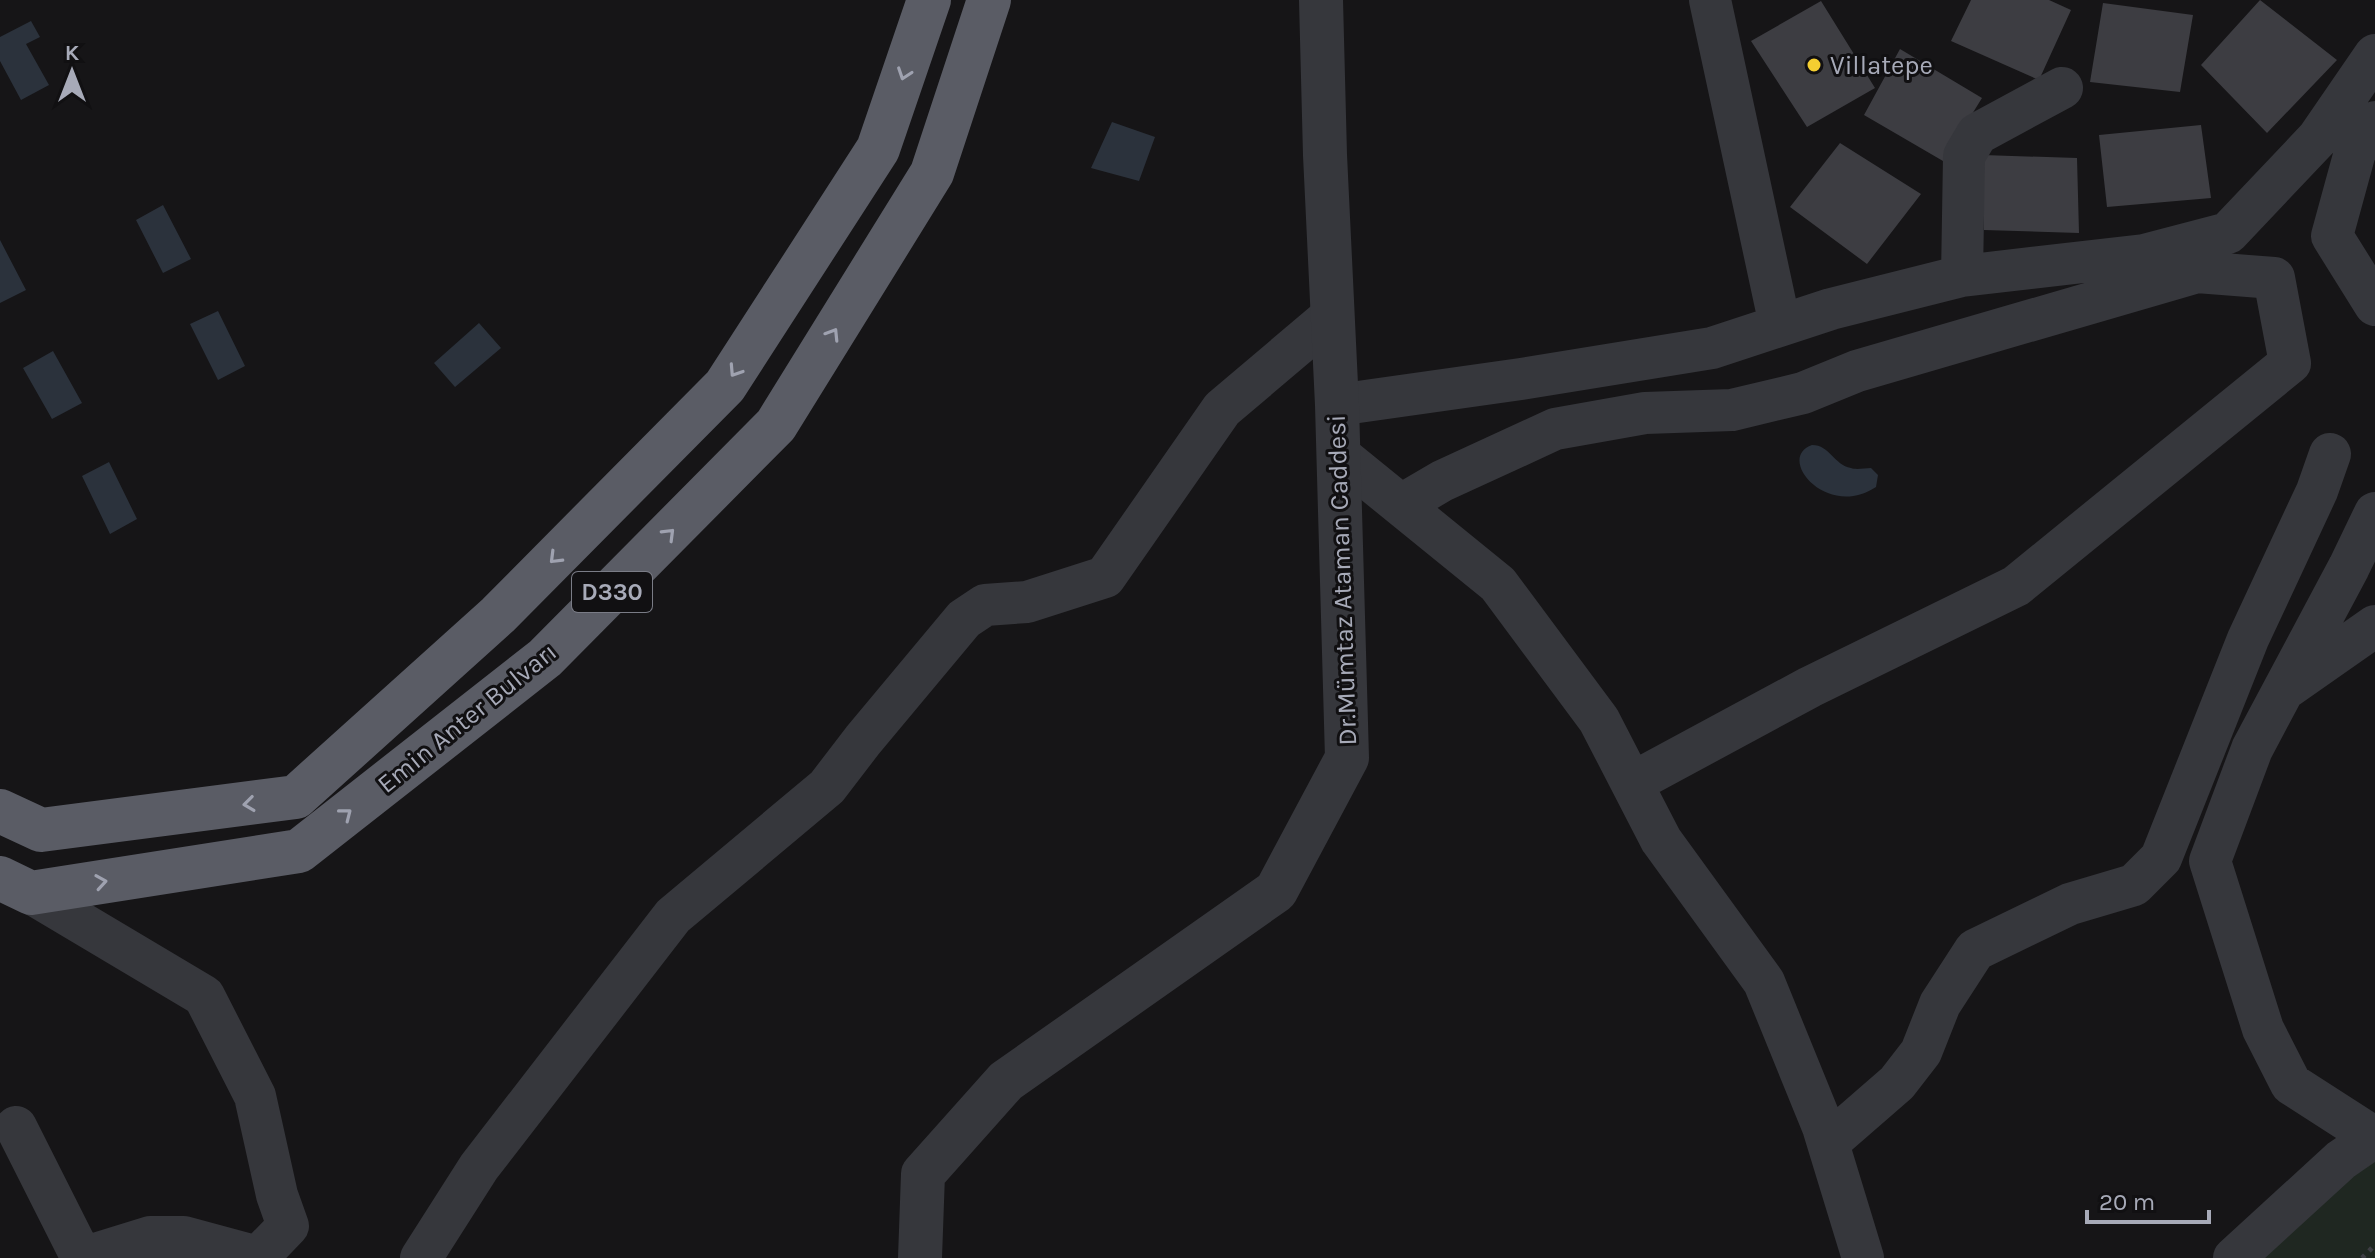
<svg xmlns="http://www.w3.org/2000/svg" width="2375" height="1258" viewBox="0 0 2375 1258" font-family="Karla,sans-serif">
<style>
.green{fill:#1f2721}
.water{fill:#2b323c}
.building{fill:#3d3d42}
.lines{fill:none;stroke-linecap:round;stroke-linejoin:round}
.path{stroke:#3c3d43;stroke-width:5;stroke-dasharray:4 6;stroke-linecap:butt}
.minor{stroke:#36373c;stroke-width:42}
.tertiary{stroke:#36373c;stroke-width:44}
.trunk{stroke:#5a5c65;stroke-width:44}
.oneway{stroke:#9fa2b0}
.poi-dot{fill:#f4ce31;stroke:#111012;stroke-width:3}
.labels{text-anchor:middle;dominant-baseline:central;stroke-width:6;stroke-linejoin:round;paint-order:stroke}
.shield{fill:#111012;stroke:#7a7c86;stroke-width:2}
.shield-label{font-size:24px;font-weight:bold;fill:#a7aab8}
.poi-label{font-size:26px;fill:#a7aab8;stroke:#111012;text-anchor:start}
.street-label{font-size:26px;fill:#a7aab8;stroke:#111012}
</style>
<rect width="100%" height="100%" fill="#161517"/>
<path class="green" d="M2375 1148V1258H2251Z"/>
<path class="water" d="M31 21 40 37 26 44 49 85 21 100 0 61V37Z
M1112 122 1155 137 1139 181 1091 168Z
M163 205 191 259 163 273 136 220Z
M0 240 26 290 0 303Z
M218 311 245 366 218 380 190 324Z
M479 323 501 348 455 387 434 363Z
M53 351 82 403 52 419 23 368Z
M1812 445C1830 445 1834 465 1851 468 1856 470 1865 468 1871 468L1878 475 1876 487C1827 520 1775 458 1812 445Z
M109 462 137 519 110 534 82 476Z"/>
<path class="building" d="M1971 0H2049L2071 10 2039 80 1951 41Z
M2260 0 2337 60 2267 133 2201 65Z
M1821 1 1875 88 1807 127 1751 41Z
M2103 3 2193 15 2180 92 2090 82Z
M1900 49 1982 98 1943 161 1864 115Z
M2201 125 2211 198 2107 207 2099 135Z
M1840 143 1921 194 1867 264 1790 207Z
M1983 155 2077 158 2079 233 1984 230Z"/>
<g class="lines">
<path class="path" d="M2362 1258 2375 1245"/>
<path class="minor" d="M1710 0 1780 325
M2375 122 2355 152 2332 236 2375 305
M1962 276 1964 156 1977 134 2062 88
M1337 405 1521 379 1712 348 1831 309 1962 276 2144 255 2228 233 2318 138 2375 55
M1338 454 1498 584 1599 720 1661 840 1764 982 1823 1127 1863 1258
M1401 505 1442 481 1555 429 1645 413 1732 410 1803 393 1857 371 2197 272 2274 278 2290 363 2016 586 1810 687 1632 783
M2375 513 2349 567 2252 749 2210 861 2263 1029 2291 1084 2375 1138
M2288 687 2375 626
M31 893 204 996 255 1096 277 1195 288 1226 258 1257 184 1237H150L82 1258
M16 1127 82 1258
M1828 1143 1897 1083 1921 1052 1940 1004 1975 950 2070 904 2134 885 2161 858 2248 639 2317 491 2330 454
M421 1258 479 1167 673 916 827 787 863 740 964 619 985 605 1027 602 1105 577 1222 409 1333 315
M2234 1258 2341 1160 2373 1138"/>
<path class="tertiary" d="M920 1258 923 1174 1006 1081 1276 891 1347 758 1337 405 1325 155 1321 0"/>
<path class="trunk" d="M0 811 41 830 296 797 498 615 725 386 878 149 929 0
M0 878 31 893 299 851 545 658 776 425 932 173 989 0"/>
</g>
<defs><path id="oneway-chevron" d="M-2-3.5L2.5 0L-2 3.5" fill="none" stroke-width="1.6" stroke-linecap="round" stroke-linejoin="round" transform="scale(2)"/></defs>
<g class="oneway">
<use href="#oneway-chevron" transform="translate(904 74) rotate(109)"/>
<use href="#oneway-chevron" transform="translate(833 334) rotate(-58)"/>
<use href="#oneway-chevron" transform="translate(735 371) rotate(123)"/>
<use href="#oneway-chevron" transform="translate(669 534) rotate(-45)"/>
<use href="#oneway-chevron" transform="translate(555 558) rotate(135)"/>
<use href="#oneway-chevron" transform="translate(249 804) rotate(173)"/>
<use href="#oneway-chevron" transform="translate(346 814) rotate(-38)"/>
<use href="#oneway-chevron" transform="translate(101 882) rotate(-9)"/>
</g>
<circle class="poi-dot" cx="1814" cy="65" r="8"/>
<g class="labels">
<rect class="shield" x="572" y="572" width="80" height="40" rx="6"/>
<g class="shield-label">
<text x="612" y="592">D330</text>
</g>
<g class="poi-label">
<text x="1830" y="65">Villatepe</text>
</g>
<g class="street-label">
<text transform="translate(1342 580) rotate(-92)">Dr.Mümtaz Ataman Caddesi</text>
<text transform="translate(467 718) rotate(-39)">Emin Anter Bulvarı</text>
</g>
</g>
<g transform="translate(72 72)" stroke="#111012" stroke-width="6" paint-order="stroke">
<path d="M0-6L14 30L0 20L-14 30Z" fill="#a7aab8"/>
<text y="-12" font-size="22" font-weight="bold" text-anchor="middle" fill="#a7aab8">K</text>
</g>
<path d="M2087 1210v12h122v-12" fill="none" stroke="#a7aab8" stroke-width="4"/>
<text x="2099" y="1210" font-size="24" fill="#a7aab8" stroke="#111012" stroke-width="6" paint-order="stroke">20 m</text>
</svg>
